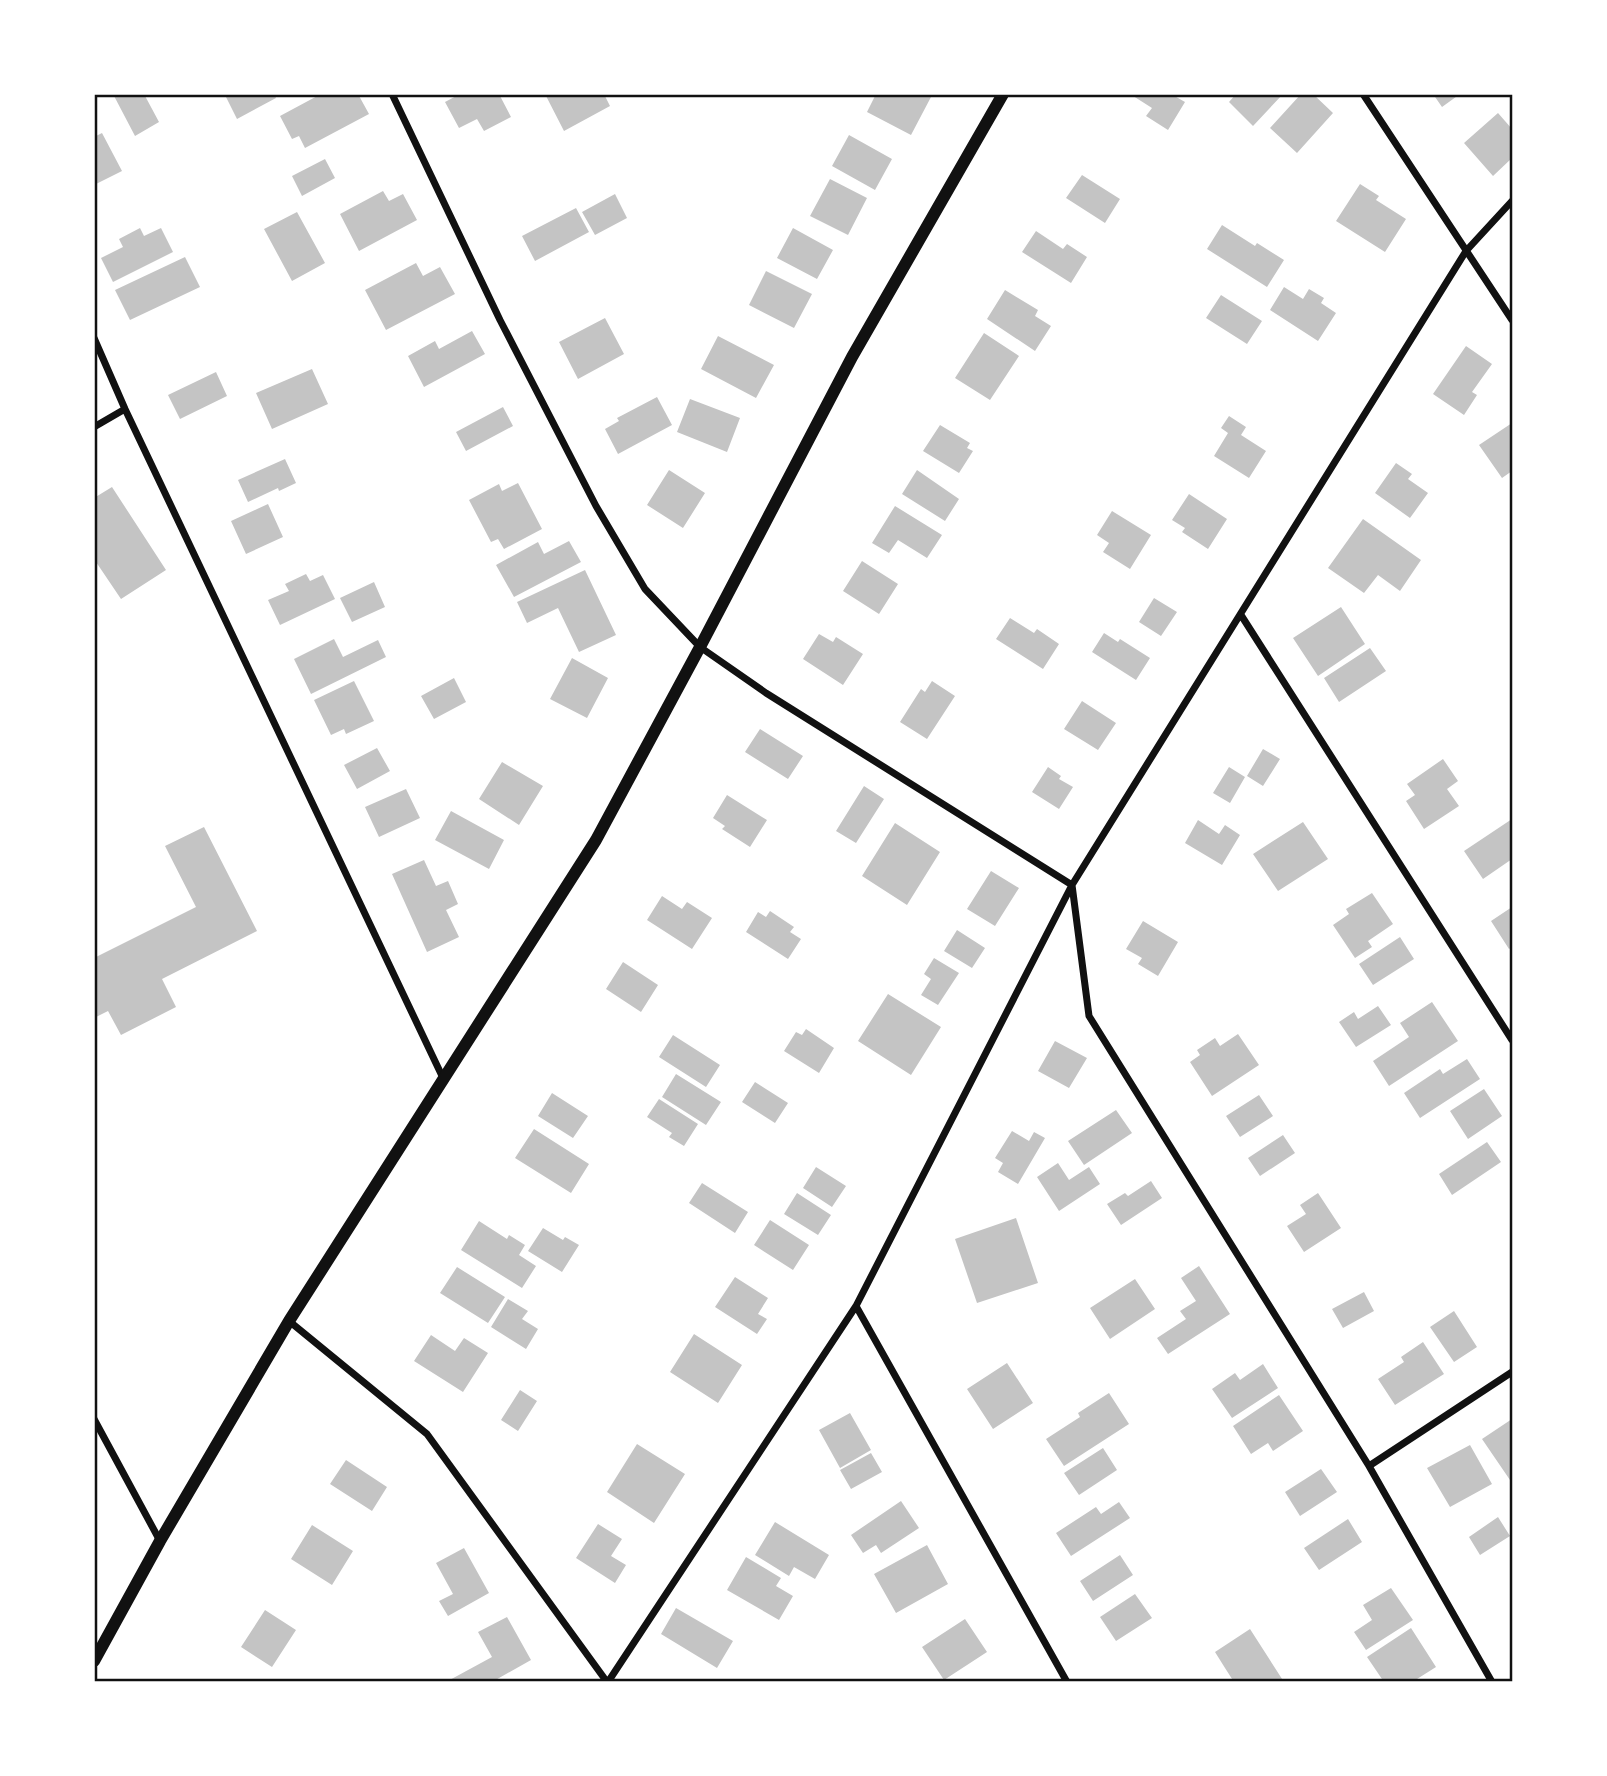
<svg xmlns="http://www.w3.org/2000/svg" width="1607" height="1776" viewBox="0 0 1607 1776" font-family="Raleway,sans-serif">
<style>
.building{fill:#c4c4c4}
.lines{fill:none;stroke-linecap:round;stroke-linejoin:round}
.minor{stroke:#111;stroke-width:7}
.tertiary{stroke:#111;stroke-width:12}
.neatline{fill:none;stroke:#111;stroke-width:2.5}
</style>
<rect width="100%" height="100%" fill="#fff"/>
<path class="building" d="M113 94H144L159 122 135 136Z
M226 94H274L276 98 237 119 225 95Z
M321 94H358L369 114 305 148 299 136 292 139 280 116Z
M460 94H499L511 117 484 131 477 119 459 128 445 102Z
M545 94H604L610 106 564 131Z
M876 94H927L931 97 911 135 867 112Z
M1130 94H1171L1185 102 1168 130 1146 116 1152 108Z
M1236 94H1283L1253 126 1229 102Z
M1301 94H1313L1333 113 1297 153 1270 128Z
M1433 94H1460L1442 107Z
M1498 113 1512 129V158L1493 176 1464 143Z
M102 133 122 171 94 185V137Z
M849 135 892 159 875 190 832 166Z
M325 159 335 178 302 196 292 176Z
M1082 175 1120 199 1105 223 1066 198Z
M830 179 867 198 848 235 810 216Z
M1360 184 1379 196 1376 200 1406 219 1385 252 1336 221Z
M383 191 389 201 403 194 417 220 359 251 340 214Z
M615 194 627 218 595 235 582 212Z
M576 208 589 232 535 261 522 236Z
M297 212 325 263 292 281 264 229Z
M1222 225 1255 246 1257 243 1284 260 1267 287 1207 249Z
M140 228 144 236 161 228 173 252 113 282 101 258 123 247 119 239Z
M793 228 833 250 817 279 777 258Z
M1036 231 1063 249 1067 244 1087 257 1071 283 1022 252Z
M185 257 200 287 130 320 115 290Z
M416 263 423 276 440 267 455 294 386 330 365 290Z
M766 271 812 294 794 328 749 305Z
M1284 287 1303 299 1309 289 1324 298 1321 303 1336 313 1318 341 1270 310Z
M1005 290 1038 310 1035 316 1051 326 1035 351 987 319Z
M1221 295 1262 321 1247 344 1206 318Z
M605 318 624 354 578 379 559 342Z
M472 331 485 354 424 387 408 356 435 341 439 349Z
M984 333 1019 356 990 400 955 378Z
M718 336 774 365 756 398 701 369Z
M1466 346 1492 364 1472 392 1477 395 1464 415 1433 394Z
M312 369 328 404 272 429 256 393Z
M216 372 227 396 180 419 168 395Z
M657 397 672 425 618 454 605 429 619 421 617 418Z
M690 399 740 418 727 452 677 432Z
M503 407 513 426 466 451 456 432Z
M1229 416 1246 427 1241 435 1266 451 1249 478 1214 456 1228 433 1221 428Z
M1512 423V453L1511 454 1512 456V471L1502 478 1479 445Z
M940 425 970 443 967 448 973 451 959 473 923 451Z
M285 459 296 483 279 491 278 488 248 502 238 480Z
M1396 463 1412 474 1408 479 1428 493 1410 518 1375 493Z
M669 470 705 493 683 528 647 505Z
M917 470 959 499 945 521 902 494Z
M518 483 542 529 504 549 498 539 491 542 469 500 499 484 502 491Z
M112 487 166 570 121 599 94 559V498Z
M1189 494 1227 519 1208 549 1182 532 1185 528 1172 520Z
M268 504 283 537 246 554 231 521Z
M895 506 942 535 927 558 898 540 889 553 872 543Z
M1112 511 1151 535 1130 569 1103 552 1109 543 1097 535Z
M1363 519 1421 560 1400 591 1378 575 1364 593 1328 568Z
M569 541 581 562 514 597 496 565 538 542 544 554Z
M862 561 898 584 879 614 843 591Z
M585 570 616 635 579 652 558 608 527 623 517 602Z
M306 574 310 581 323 575 335 599 280 625 268 600 289 591 285 584Z
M374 582 385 607 352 622 340 598Z
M1154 598 1177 612 1161 636 1139 622Z
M1341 607 1365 644 1318 676 1293 638Z
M1010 618 1034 633 1037 629 1059 644 1043 669 996 639Z
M1104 633 1118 642 1120 639 1150 658 1136 680 1092 652Z
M819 634 833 642 836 637 863 654 843 685 803 659Z
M334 639 343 657 378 640 386 657 311 694 294 659Z
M1370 648 1386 671 1339 702 1324 678Z
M572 658 608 678 587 718 550 699Z
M454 678 466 702 434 719 421 696Z
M354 681 374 721 346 734 344 729 331 735 314 700Z
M932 681 955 696 927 739 900 722 921 689 925 692Z
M1082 701 1116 723 1098 750 1064 729Z
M760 729 803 756 788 779 745 752Z
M377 748 390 771 357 789 344 765Z
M1263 749 1280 759 1263 786 1247 776Z
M1443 759 1458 781 1447 789 1459 806 1424 829 1406 801 1415 795 1407 784Z
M502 762 543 786 519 825 479 799Z
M1048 767 1061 776 1059 779 1073 787 1059 809 1032 792Z
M1229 767 1245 777 1230 803 1213 793Z
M864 786 884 799 856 843 836 831Z
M406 789 420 818 379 837 365 807Z
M727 795 767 820 750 847 722 829 725 826 713 818Z
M451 811 504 840 489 869 435 840Z
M1512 819V859L1483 879 1464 851Z
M1198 820 1219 834 1225 825 1240 835 1222 865 1185 843Z
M1303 822 1328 859 1278 891 1253 854Z
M895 823 940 852 907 905 862 876Z
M204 827 257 931 162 979 176 1007 121 1035 108 1011 94 1018V958L196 907 165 846Z
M424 860 436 886 448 881 458 904 446 910 459 937 427 952 392 874Z
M991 871 1019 888 995 926 967 909Z
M1372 893 1393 924 1368 941 1372 947 1355 958 1333 925 1349 914 1346 909Z
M662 896 682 909 687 902 712 918 692 949 647 920Z
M1512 907V947L1509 949 1491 921Z
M770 911 794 927 790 932 801 939 788 959 746 932 758 912 766 917Z
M1143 921 1178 942 1158 976 1138 964 1142 958 1126 949Z
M957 930 985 948 972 968 944 951Z
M1400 937 1414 959 1373 985 1359 964Z
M934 958 959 973 938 1005 921 995 931 979 924 974Z
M623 962 658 985 641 1012 606 989Z
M888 994 941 1027 911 1075 858 1041Z
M1432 1002 1458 1041 1389 1086 1373 1061 1409 1037 1400 1023Z
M1378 1006 1391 1025 1356 1047 1339 1022 1354 1012 1358 1019Z
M806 1029 834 1048 819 1073 784 1051 796 1032 802 1035Z
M1238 1034 1259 1065 1212 1096 1190 1062 1200 1055 1197 1050 1215 1038 1220 1046Z
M673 1035 720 1065 706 1087 659 1057Z
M1055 1041 1087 1058 1069 1088 1038 1071Z
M1467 1059 1480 1079 1420 1118 1404 1093 1440 1069 1443 1074Z
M676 1074 721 1102 706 1125 662 1097Z
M755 1082 788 1103 775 1123 742 1102Z
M1484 1089 1502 1116 1468 1139 1450 1111Z
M552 1093 588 1116 573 1138 538 1116Z
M1259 1095 1273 1116 1240 1137 1226 1116Z
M659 1099 698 1124 684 1146 669 1137 672 1133 647 1117Z
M1116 1110 1132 1133 1084 1165 1068 1141Z
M534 1129 589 1164 571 1193 515 1158Z
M1012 1131 1029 1141 1034 1132 1045 1138 1018 1184 998 1172 1003 1163 995 1158Z
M1283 1135 1295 1153 1260 1176 1248 1158Z
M1487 1142 1501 1162 1452 1195 1439 1174Z
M1058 1163 1069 1180 1089 1167 1100 1184 1059 1211 1037 1177Z
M816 1167 846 1186 832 1207 803 1188Z
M1151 1181 1162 1198 1121 1225 1107 1204 1125 1193 1128 1196Z
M702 1183 748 1212 735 1233 689 1203Z
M797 1193 831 1215 818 1235 784 1214Z
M1318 1193 1341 1228 1304 1252 1287 1226 1306 1214 1300 1205Z
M1016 1218 1038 1283 977 1303 955 1239Z
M770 1220 809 1245 793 1270 754 1245Z
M479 1221 507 1239 509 1235 525 1245 519 1255 536 1266 522 1288 461 1250Z
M543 1228 563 1240 565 1237 579 1245 562 1272 528 1251Z
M1199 1266 1230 1314 1168 1354 1157 1338 1186 1319 1180 1311 1196 1301 1181 1278Z
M457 1267 505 1297 488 1323 440 1293Z
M735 1277 768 1298 758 1314 767 1319 757 1334 715 1307Z
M1135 1279 1155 1309 1110 1339 1090 1308Z
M1364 1292 1374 1311 1343 1328 1332 1309Z
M508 1299 528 1311 522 1319 538 1329 526 1349 491 1327Z
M1454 1311 1477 1347 1454 1362 1430 1327Z
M694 1334 742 1365 718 1403 670 1372Z
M431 1335 455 1351 464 1338 488 1353 463 1392 414 1361Z
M1423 1342 1444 1374 1395 1405 1378 1379 1404 1362 1401 1357Z
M1007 1363 1033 1403 993 1429 967 1389Z
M1263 1364 1278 1388 1232 1418 1212 1389 1235 1373 1240 1380Z
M520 1390 537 1401 518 1431 501 1420Z
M1109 1393 1129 1424 1064 1466 1046 1439 1080 1417 1078 1413Z
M1279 1395 1303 1431 1273 1451 1268 1443 1251 1454 1233 1426Z
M850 1413 871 1450 840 1468 819 1430Z
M1512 1419V1478L1510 1480 1482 1439Z
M637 1444 685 1474 654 1523 607 1492Z
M1470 1445 1492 1484 1450 1507 1427 1468Z
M1103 1448 1117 1470 1079 1495 1064 1473Z
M871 1453 882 1472 851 1489 840 1470Z
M346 1460 387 1487 372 1511 330 1484Z
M1321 1469 1337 1492 1300 1516 1285 1492Z
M901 1501 919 1528 881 1553 876 1545 863 1553 851 1535Z
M1119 1502 1130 1518 1071 1556 1056 1533 1096 1507 1101 1514Z
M1498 1517 1510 1536 1480 1555 1469 1537Z
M1348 1519 1362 1542 1319 1570 1304 1548Z
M775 1522 829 1555 815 1579 794 1567 789 1576 755 1555Z
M598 1524 622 1539 611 1556 626 1565 615 1583 576 1558Z
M312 1525 353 1551 332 1585 291 1559Z
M927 1545 948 1584 896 1613 874 1574Z
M464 1548 489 1593 448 1616 439 1601 453 1594 436 1563Z
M1120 1555 1133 1575 1093 1601 1080 1581Z
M746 1557 781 1578 776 1586 793 1596 779 1620 727 1590Z
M1391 1588 1413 1620 1366 1650 1354 1632 1372 1620 1363 1605Z
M1135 1594 1152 1618 1116 1641 1100 1617Z
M676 1608 733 1641 717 1668 661 1634Z
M265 1610 296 1630 272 1667 241 1647Z
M507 1617 531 1660 492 1682H446L492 1657 478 1632Z
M965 1619 987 1652 944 1680 922 1647Z
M1411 1628 1436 1667 1417 1679 1418 1682H1384L1367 1657Z
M1250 1629 1284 1682H1234L1225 1668 1215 1652Z"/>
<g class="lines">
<path class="minor" d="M392 94 500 320 596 506 645 589 700 647 766 693 1072 885 1089 1016 1369 1466 1492 1682
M1363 94 1512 320
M94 338 125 409 443 1078
M94 427 125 409
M1241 615 1512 1040
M856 1306 1067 1682
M289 1321 427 1434 607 1682
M94 1419 160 1541
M1369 1466 1512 1372
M608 1682 856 1306 1072 885 1466 251 1512 201"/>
<path class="tertiary" d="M94 1661 160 1541 289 1321 596 840 700 647 852 357 1003 94"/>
</g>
<rect width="1607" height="1776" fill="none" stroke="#ffffff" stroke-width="192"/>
<rect x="96" y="96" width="1415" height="1584" class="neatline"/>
</svg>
